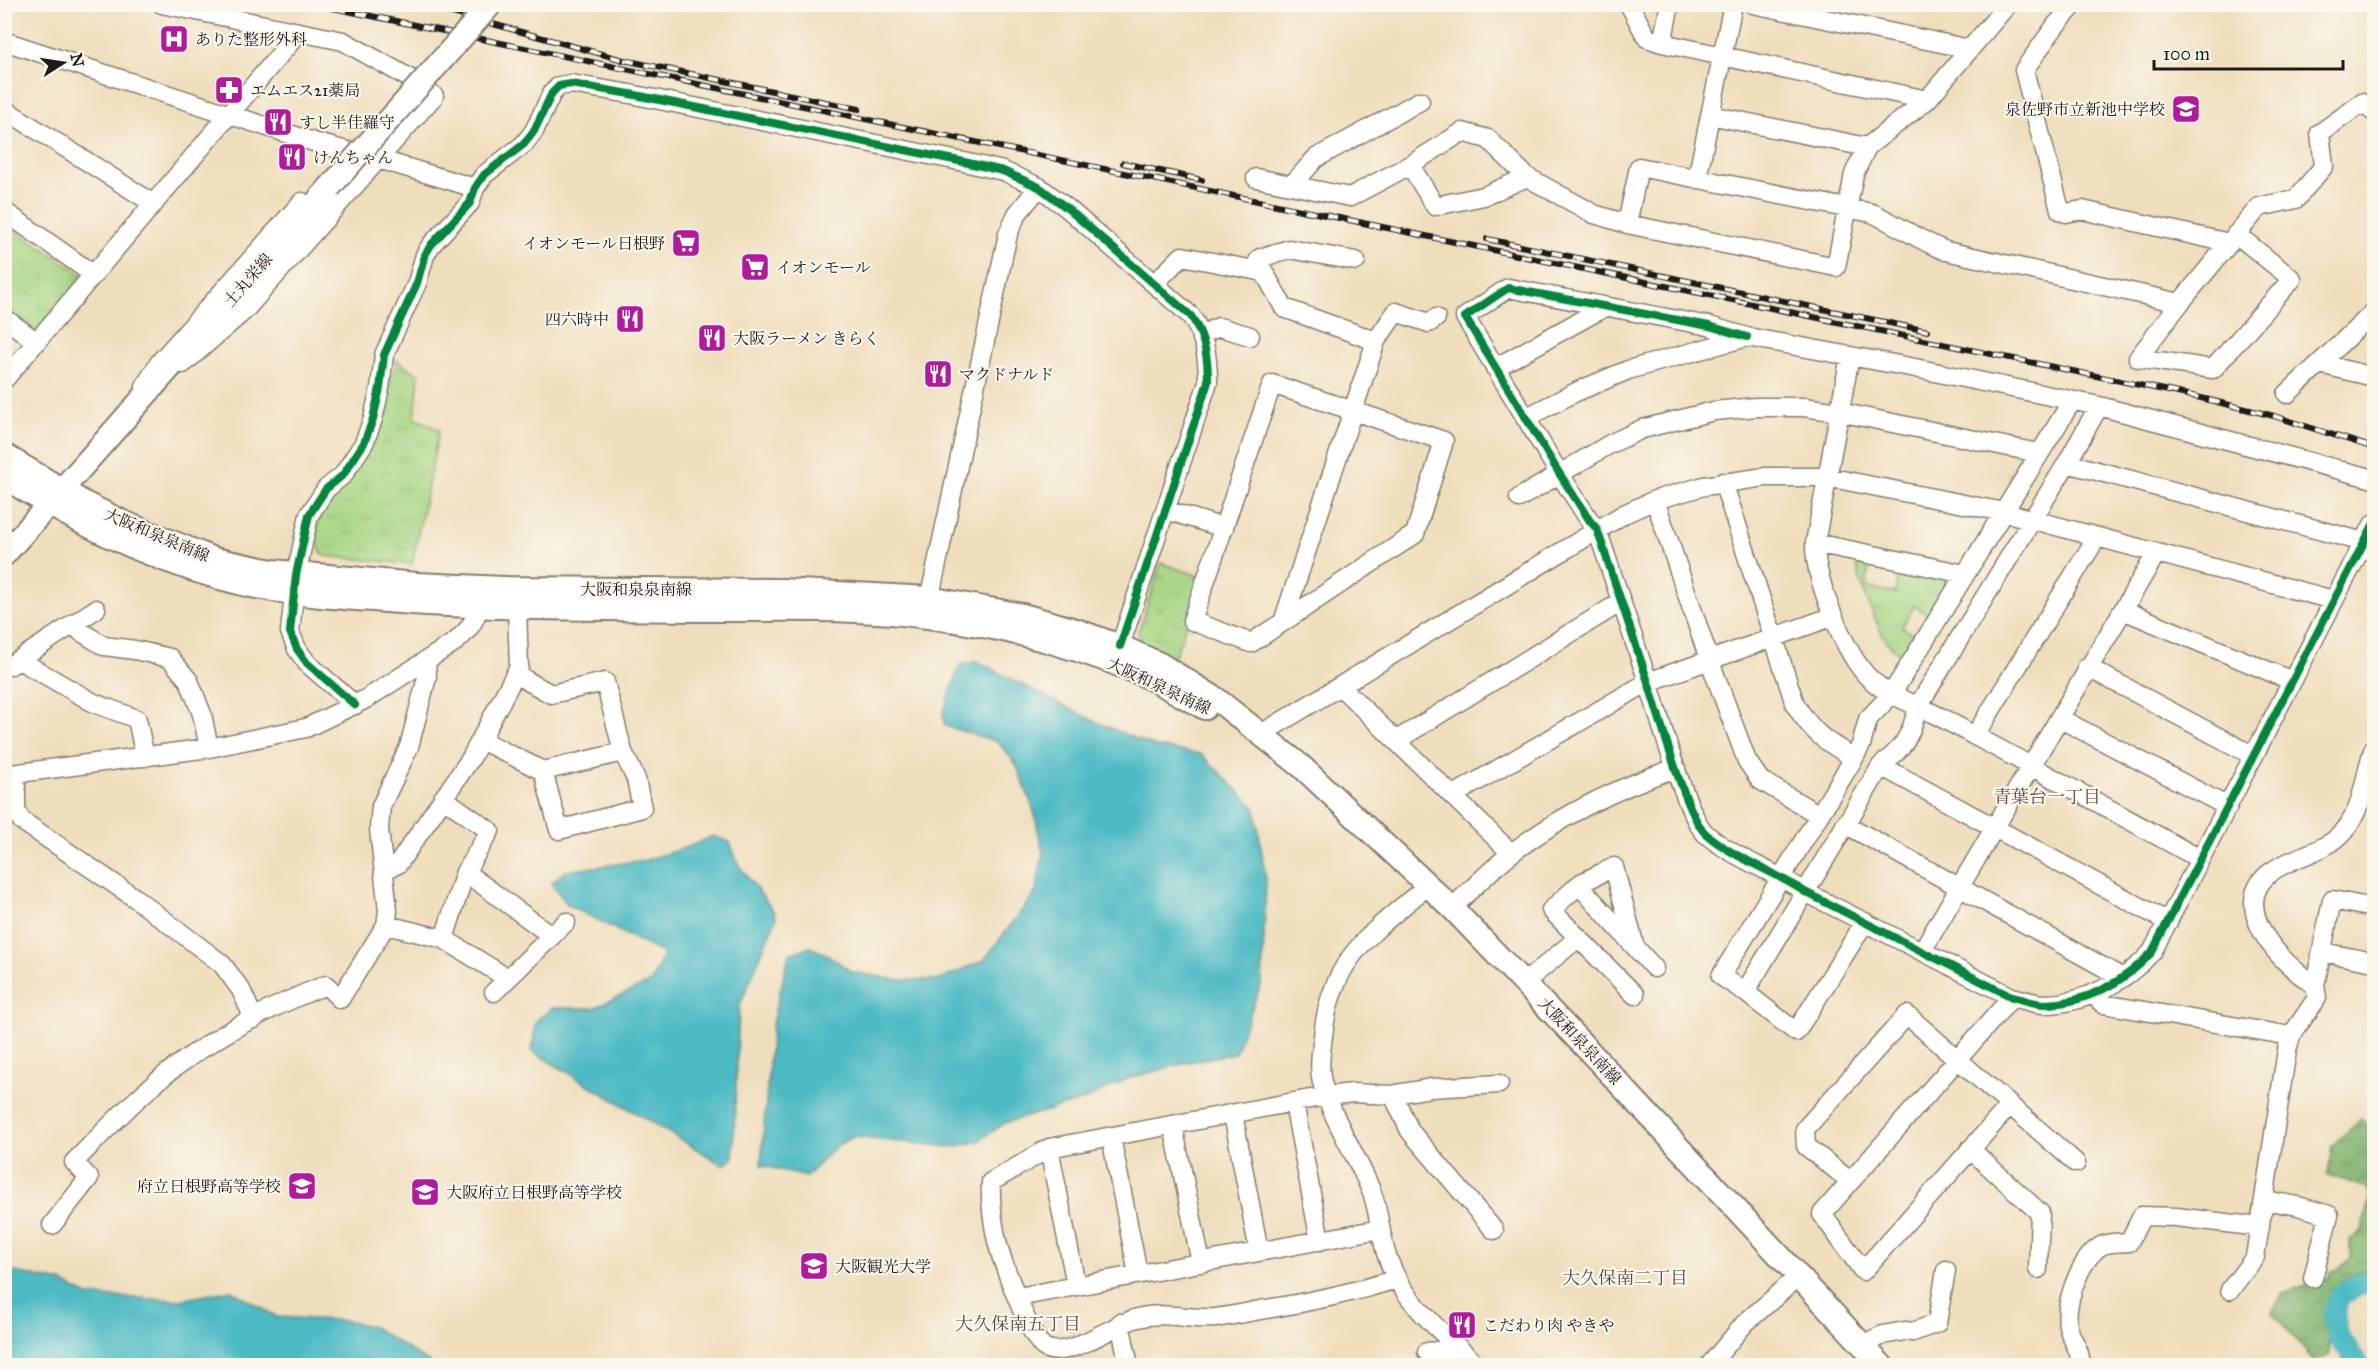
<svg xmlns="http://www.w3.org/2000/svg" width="2379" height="1370" viewBox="0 0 2379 1370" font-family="'IM FELL Great Primer','Noto Serif JP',serif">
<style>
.grass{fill:url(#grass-tufts);stroke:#627950;stroke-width:1.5}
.forest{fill:url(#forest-crowns);stroke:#506a47;stroke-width:1.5}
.water{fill:#4bbac3;stroke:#346b70;stroke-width:1.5}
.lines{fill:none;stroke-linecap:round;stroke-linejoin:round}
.river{stroke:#4bbac3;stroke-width:22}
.minor-casing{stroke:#867d6c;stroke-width:21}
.major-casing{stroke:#867d6c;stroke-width:26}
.minor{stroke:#fff;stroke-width:18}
.major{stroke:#fff;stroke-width:22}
.rail-casing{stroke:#1c1c1c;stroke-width:6}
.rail{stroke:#fbf7ec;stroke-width:4;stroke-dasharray:11;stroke-linecap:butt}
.major-bridge-casing{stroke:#867d6c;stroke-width:26;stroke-linecap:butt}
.major-bridge{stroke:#fff;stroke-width:22}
.cycleway-casing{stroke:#fbf7ec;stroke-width:11}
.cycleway{stroke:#00873e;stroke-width:8}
.labels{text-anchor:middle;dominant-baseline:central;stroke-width:4.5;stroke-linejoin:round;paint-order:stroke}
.poi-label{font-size:16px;fill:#1c1c1c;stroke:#fbf7ec;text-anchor:start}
.street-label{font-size:16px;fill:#1c1c1c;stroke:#fbf7ec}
.neighbourhood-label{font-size:18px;fill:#5f4847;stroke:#fbf7ec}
</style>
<defs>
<pattern id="grass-tufts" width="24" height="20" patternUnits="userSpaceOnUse" patternTransform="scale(1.5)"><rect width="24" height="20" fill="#a7d684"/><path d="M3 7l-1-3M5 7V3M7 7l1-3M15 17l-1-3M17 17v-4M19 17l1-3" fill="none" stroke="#8fb771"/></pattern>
<pattern id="forest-crowns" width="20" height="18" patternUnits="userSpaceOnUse" patternTransform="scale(1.5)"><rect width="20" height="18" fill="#85b772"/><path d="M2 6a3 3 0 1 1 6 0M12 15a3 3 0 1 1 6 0" fill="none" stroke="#6c945d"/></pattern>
</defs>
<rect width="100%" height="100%" fill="#fbf7ec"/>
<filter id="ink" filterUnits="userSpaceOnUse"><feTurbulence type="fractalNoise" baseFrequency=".0167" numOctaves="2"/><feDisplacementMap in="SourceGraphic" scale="12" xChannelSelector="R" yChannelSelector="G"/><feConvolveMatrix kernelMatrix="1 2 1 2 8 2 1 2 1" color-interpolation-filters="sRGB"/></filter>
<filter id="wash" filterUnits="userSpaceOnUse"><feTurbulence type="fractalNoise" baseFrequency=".008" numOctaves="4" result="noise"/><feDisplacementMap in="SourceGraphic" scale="24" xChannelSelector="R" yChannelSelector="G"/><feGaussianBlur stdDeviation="1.35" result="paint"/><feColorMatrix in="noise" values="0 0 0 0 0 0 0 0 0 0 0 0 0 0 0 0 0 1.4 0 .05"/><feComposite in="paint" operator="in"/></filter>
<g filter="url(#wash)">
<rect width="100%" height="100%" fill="#efdebc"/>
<path class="grass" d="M4 222 84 276 36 332 5 308Z
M397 360 419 375 415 418 439 430 412 564 325 556 321 552 315 536 324 499 374 441Z
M1856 557 1870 561 1866 587 1895 593 1901 567 1953 577 1933 617 1914 606 1902 627 1920 639 1906 659C1901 654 1893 649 1888 643 1878 629 1854 573 1856 557Z
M1161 563 1202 577 1174 660 1143 644 1138 633Z"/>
<path class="forest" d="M2361 1119 2374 1129V1265C2348 1278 2323 1286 2325 1321 2326 1333 2331 1342 2330 1354L2314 1361 2272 1312 2283 1293 2308 1284 2318 1286 2322 1280H2327L2331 1271 2339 1269 2350 1258V1240L2362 1231 2370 1194 2366 1188 2327 1174 2332 1146Z"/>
<path class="water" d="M976 661 1096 722 1156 747 1201 754 1255 807 1266 881 1262 982 1235 1053 1188 1062 1127 1079 1084 1100 1005 1123 977 1142 951 1147 853 1137 835 1147 806 1177 761 1165 772 1024 789 954 810 947 828 955 852 972 898 980H940L984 960 1036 892 1043 853 1034 811 1016 764 998 742 945 726 943 714 959 666Z
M713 836 730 842 738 864 775 913 776 919 739 1007 733 1159 723 1165 532 1051 536 1021 552 1008H594L651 982 664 954 568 905 551 883 566 871 646 860 691 846Z
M5 1270 61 1282 88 1296 181 1300 231 1290 277 1317 350 1321 373 1327 433 1365H5Z"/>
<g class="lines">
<path class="river" d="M2359 1366 2339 1337 2334 1315 2340 1296 2374 1277"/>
</g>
</g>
<g filter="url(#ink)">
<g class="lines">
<g class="minor-casing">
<path id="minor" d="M162 4 343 41 411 79 434 96 244 311 183 364
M1629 4 1647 38 1662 43
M1670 4 1662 43 1927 100
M1753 4 1970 49
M2075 4 2056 25 2024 70 2060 210 2066 213 2082 210 2229 243
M4 41 320 144 378 159 475 188
M4 109 154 204
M1710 115 1867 147
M1410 165 1435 206 1484 196 1527 177
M1256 178 1350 197 1410 165 1462 132 1488 139 1527 177 1594 214 1627 224 1836 267 1854 174 1867 147 1927 100 2008 4
M1697 179 1733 4
M1292 185 1316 158 1420 101
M4 211 94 275
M1627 224 1639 167 1872 213C1898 225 1920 241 1946 251L2180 303
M2236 234 2292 279 2213 369 2138 358 2180 303 2259 207 2296 199 2324 166 2320 133 2362 103 2374 112
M1253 270 1260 258 1289 249 1356 261
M1155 283 1182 256 1264 272 1284 308 1376 341 1283 622 1415 534 1444 441 1272 384 1192 621 1251 643 1283 622
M4 318 37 342
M1202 334 1219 327 1250 336
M1747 337 1709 326 1508 288 1465 317 1559 473 1590 521 1597 529C1614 581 1632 633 1649 685 1659 715 1687 818 1706 834 1735 859 1774 871 1805 892L2012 997C2023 999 2034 1004 2045 1004 2085 1004 2126 981 2152 952L2374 523
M1376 341 1396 312 1429 323 1436 318
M1850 356 1815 543C1814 578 1845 655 1870 679 1884 692 1900 698 1917 706 1936 714 1955 725 1973 735 2049 775 2125 818 2200 859
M2320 364 2374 377
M1495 368 1605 307
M4 380 299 32
M145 386 159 363 302 202
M2287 394 2374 312
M1525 418 1576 392 1628 370 1747 337 1910 367 2099 406 2374 479
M2067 463 2364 542
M1723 482 1795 704C1813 734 1825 741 1854 758
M1519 498 1610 444 1642 429 1714 411 1756 407H1804L1839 412 2038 453
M1655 500 1709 659 1747 761 1760 780 1819 815
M1166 510 1224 528
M1815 543 1965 574
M927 610 1008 234 1017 214 1039 187
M2123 610 2292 681
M75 623 80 631 104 646 135 650 170 658 189 681 202 714 209 748
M19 660 94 703 137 719 145 757
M11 665 96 609
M2087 667 2254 756
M515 674 551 694 605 682 623 752 543 771
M1340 686 1511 853
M355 705 307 663 297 649 290 632 296 575 309 515 326 489 343 475 364 443 373 419 380 388 384 355 417 283 425 255 431 245 470 203 475 188 484 175 524 144 534 131 552 93 559 86 571 84 630 94 964 162 1003 171 1039 187 1067 208 1191 316C1205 337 1208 357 1208 382L1120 646
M2059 718 2228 807
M1261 734 1624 514 1655 500 1704 486 1765 477H1827L2004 512 2333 600
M1975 736 2097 537
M481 740 543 771 559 830 642 808 636 779 623 752
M1397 740 1621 602
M1881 766 2168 922
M16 774V811L22 821 135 898 222 964 241 990 254 1019
M4 775 209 748 306 728 366 699 455 642C468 631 474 623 479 607
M1452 796 1648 682 1834 616
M443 798 490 831 465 872 444 939
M1845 824 2123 978
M384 870 398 864 471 758 519 667 517 608
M465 872 552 936
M1579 885 1654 968
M1427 886C1371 934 1331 957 1323 1036 1321 1052 1318 1071 1323 1086 1334 1123 1358 1157 1372 1193 1380 1214 1380 1238 1388 1259 1403 1303 1446 1335 1478 1366
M1452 908C1472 889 1491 869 1513 852 1563 814 1617 788 1676 768
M1865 922 1796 1032 1745 992 1721 976 1854 758 1861 745 1868 719 1891 695 2072 401
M386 925 444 939 507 978
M1635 947 1614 867 1581 883 1551 910 1635 995
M1922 951 2156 554
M2322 952 2374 962
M1524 983 1578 938
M2315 985C2283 966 2225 906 2271 872 2294 855 2325 854 2345 830 2364 807 2364 775 2374 748
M494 992 566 922
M1745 992 1881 766C1905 746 1911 736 1918 706L2067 463 2099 406
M2093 994 2103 1004 2291 1036
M1393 1095 1410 1131 1494 1230
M1294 1103 1320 1241
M2010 1105 1863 1271 1822 1214 2012 997
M1233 1114 1259 1252
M1173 1126 1201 1263
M1111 1137 1138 1274
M1049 1148 1076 1285
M1970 1149 2040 1213 2038 1269
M1850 1181 1806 1146 1805 1129 1907 1015 2076 1163
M2264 1200 2298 1206 2329 1215 2313 1278
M52 1225 89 1178 74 1162C107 1129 140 1093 178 1065 223 1032 274 1005 326 985L340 999 386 925 388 911 379 829 381 806 409 747 427 677 426 660
M1397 1279C1352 1293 1306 1303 1260 1310 1245 1313 1230 1316 1215 1318 1188 1320 1164 1311 1138 1318 1112 1324 1069 1360 1045 1348 1031 1342 1001 1258 997 1241 993 1223 990 1201 991 1182L1049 1148 1326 1096 1353 1093 1390 1095 1431 1088 1499 1084
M2230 1290 2255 1257 2287 1050 2291 1036 2317 998 2315 985 2332 900 2374 908
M1018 1297 1380 1229
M1120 1323 1129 1366
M1862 1345 1883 1335 1905 1331 1913 1332 1937 1323 1946 1270
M1427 1352 1460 1349
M1709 1366 1745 1323 1798 1277
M2081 1366C2080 1348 2074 1345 2069 1330 2062 1307 2080 1258 2101 1246 2108 1242 2121 1243 2129 1242L2142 1216 2176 1217 2260 1227"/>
</g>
<g class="major-casing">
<path id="major" d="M4 455 86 504 123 522 214 559 272 571 417 584 504 588 782 590 929 598 1023 615 1076 630 1120 646 1160 664 1215 698 1301 766 1452 908 1590 1052 1882 1366
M4 477C77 524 158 564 243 584 285 594 330 597 373 600 491 610 610 609 729 610 795 610 863 608 928 617 1000 626 1072 645 1139 673 1162 683 1183 697 1205 708
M4 555 329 188"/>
</g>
<use href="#minor" class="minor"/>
<use href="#major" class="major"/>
<g class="rail-casing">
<path id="rail" d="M314 4 2197 397 2274 416 2374 448
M420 4 627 61
M624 60 859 109
M1123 163 1202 180
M1487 239 1928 331"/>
</g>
<use href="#rail" class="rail"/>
<g class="major-bridge-casing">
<path id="major-bridge" d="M329 188 491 4"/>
</g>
<use href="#major-bridge" class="major-bridge"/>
<g class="cycleway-casing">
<path id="cycleway" d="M1747 337 1709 326 1508 288 1465 317 1559 473 1590 521 1597 529C1614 581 1632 633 1649 685 1659 715 1687 818 1706 834 1735 859 1774 871 1805 892L2012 997C2023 999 2034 1004 2045 1004 2085 1004 2126 981 2152 952L2374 523
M355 705 307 663 297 649 290 632 296 575 309 515 326 489 343 475 364 443 373 419 380 388 384 355 417 283 425 255 431 245 470 203 475 188 484 175 524 144 534 131 552 93 559 86 571 84 630 94 964 162 1003 171 1039 187 1067 208 1191 316C1205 337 1208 357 1208 382L1120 646"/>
</g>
<use href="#cycleway" class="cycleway"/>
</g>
</g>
<defs>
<g id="hospital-square" transform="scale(1.5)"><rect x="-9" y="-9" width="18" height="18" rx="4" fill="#b5179e" stroke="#fbf7ec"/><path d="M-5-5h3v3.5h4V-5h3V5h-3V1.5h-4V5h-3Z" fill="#fff"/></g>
<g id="pharmacy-square" transform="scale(1.5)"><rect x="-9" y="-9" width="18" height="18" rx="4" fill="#b5179e" stroke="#fbf7ec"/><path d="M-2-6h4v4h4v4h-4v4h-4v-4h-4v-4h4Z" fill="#fff"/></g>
<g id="school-square" transform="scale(1.5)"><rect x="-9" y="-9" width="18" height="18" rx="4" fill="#b5179e" stroke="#fbf7ec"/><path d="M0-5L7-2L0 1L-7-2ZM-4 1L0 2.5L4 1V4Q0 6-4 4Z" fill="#fff"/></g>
<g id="restaurant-square" transform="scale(1.5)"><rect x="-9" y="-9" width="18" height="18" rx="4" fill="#b5179e" stroke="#fbf7ec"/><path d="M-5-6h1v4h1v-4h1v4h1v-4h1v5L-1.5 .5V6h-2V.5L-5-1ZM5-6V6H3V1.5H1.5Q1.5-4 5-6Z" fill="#fff"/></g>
<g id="supermarket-square" transform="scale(1.5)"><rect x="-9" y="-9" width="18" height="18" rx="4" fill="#b5179e" stroke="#fbf7ec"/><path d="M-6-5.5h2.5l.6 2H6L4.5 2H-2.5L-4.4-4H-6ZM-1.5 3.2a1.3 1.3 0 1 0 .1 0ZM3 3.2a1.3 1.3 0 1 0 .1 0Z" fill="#fff"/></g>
<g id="university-square" transform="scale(1.5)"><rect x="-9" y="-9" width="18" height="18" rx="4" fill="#b5179e" stroke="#fbf7ec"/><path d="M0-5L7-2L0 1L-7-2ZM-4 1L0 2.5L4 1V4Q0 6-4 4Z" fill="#fff"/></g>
</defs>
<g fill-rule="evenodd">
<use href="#hospital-square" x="174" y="39"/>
<use href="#pharmacy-square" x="229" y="90"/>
<use href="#school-square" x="2186" y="109"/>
<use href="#restaurant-square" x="278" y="122"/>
<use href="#restaurant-square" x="292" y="157"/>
<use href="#supermarket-square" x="686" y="243"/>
<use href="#supermarket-square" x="755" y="267"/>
<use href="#restaurant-square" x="630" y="319"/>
<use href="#restaurant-square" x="712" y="338"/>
<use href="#restaurant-square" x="938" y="374"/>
<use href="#school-square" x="302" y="1186"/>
<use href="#school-square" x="425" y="1192"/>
<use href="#university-square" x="814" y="1266"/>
<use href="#restaurant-square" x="1462" y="1325"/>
</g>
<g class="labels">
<g class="poi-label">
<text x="195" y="39">ありた整形外科</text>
<text x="250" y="90">エムエス21薬局</text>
<text x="2165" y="109" text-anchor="end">泉佐野市立新池中学校</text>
<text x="299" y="122">すし半佳羅守</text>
<text x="313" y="157">けんちゃん</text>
<text x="665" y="243" text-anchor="end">イオンモール日根野</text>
<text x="776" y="267">イオンモール</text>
<text x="609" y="319" text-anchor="end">四六時中</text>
<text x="733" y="338">大阪ラーメン きらく</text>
<text x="959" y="374">マクドナルド</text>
<text x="281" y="1186" text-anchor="end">府立日根野高等学校</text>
<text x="446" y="1192">大阪府立日根野高等学校</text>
<text x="835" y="1266">大阪観光大学</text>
<text x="1483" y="1325">こだわり肉 やきや</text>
</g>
<g class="street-label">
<text transform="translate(248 280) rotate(-49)">土丸栄線</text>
<text transform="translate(157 535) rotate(23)">大阪和泉泉南線</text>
<text x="636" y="589">大阪和泉泉南線</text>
<text transform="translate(1159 686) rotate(25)">大阪和泉泉南線</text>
<text transform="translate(1580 1041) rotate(47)">大阪和泉泉南線</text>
</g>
<g class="neighbourhood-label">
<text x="2047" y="797">青葉台一丁目</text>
<text x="1625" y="1278">大久保南二丁目</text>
<text x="1018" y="1324">大久保南五丁目</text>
</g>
</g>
<rect width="2379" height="1370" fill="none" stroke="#fbf7ec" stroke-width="24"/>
<g transform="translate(63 63) rotate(78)" stroke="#fbf7ec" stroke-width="4.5" paint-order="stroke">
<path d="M0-4.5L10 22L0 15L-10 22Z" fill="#1c1c1c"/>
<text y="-9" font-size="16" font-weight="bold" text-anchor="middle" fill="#1c1c1c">N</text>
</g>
<path d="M2154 60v9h189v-9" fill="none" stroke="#1c1c1c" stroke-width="3"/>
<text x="2163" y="60" font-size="18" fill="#1c1c1c" stroke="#fbf7ec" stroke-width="4.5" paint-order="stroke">100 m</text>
</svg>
